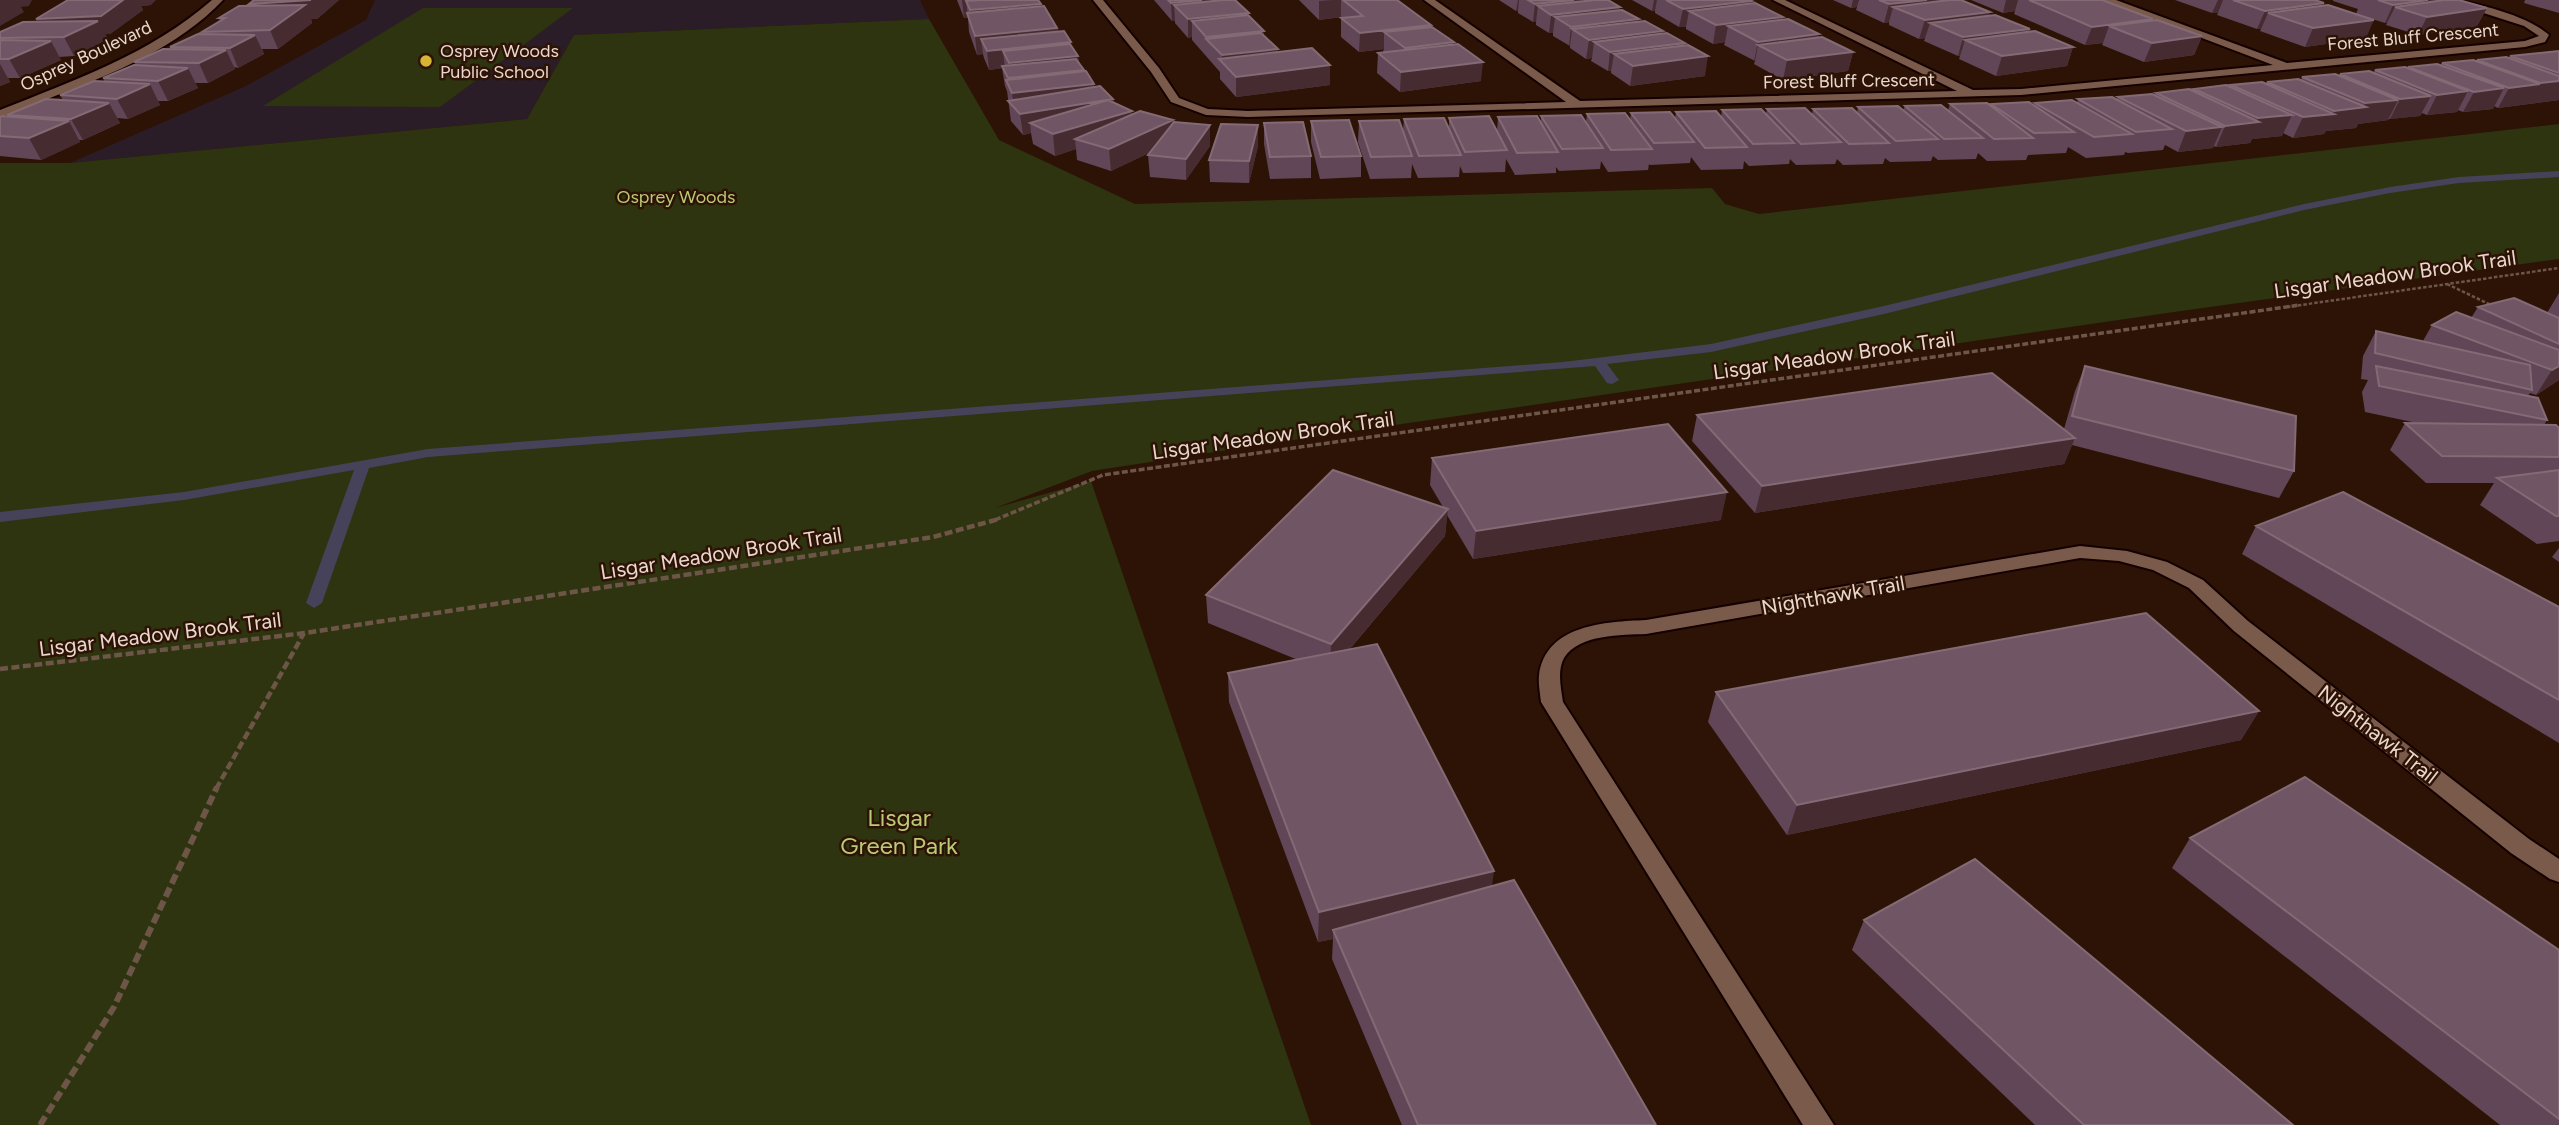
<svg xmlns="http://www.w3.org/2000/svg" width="2559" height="1125" viewBox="0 0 2559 1125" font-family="Figtree,sans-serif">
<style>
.education{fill:#2b1d28}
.green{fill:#2e340f}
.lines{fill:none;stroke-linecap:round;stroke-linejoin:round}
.stream{fill:#46425a;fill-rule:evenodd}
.minor-casing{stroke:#140100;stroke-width:4}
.tertiary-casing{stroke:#140100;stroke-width:4}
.path-far3{stroke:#6d5548;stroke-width:2.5;stroke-dasharray:3.5 2;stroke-linecap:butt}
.path-far2{stroke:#6d5548;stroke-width:3.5;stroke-dasharray:6 2.5;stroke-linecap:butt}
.path-far1{stroke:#6d5548;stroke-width:4.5;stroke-dasharray:8 3.5;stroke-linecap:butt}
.path{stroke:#6d5548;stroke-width:6;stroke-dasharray:10 4.5;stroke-linecap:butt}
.minor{fill:#7a5a4a;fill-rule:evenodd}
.tertiary{fill:#7a5a4a;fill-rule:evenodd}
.wall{fill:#614657}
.shaded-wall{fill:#462b31}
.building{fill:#705664;stroke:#836a74;stroke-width:2}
.poi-dot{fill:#d8b434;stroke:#2d1305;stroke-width:2.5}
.labels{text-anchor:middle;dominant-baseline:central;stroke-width:5;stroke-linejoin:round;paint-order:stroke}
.far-street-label{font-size:18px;fill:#ead7cd;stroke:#2d1305}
.far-poi-label{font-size:18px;fill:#ead7cd;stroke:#2d1305;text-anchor:start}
.far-park-label{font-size:18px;fill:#bacb75;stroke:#2d1305}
.street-label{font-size:21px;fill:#ead7cd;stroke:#2d1305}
.near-park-label{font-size:24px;fill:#bacb75;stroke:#2d1305}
</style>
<rect width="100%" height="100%" fill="#2d1305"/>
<path class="education" d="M375 0H920L929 19 574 35 527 119 70 163 246 86 366 20Z"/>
<path class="green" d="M423 8H573L440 107 263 106Z
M929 19 999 140 1135 204 1712 188 1725 204 1759 214 2559 124V259L2181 311 1319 436 1092 471 995 508 1091 481 1311 1125H0V163H70L527 119 574 35Z"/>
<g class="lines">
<path class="stream" d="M2559 171V177L2459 183 2390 193 2304 210 1884 314 1711 352 1607 364 1619 380 1612 384 1607 383 1595 366 428 457 369 468 322 603 314 608 306 603 354 470 184 500 0 522V512L184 492 428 449 1563 362 1711 344 1884 306 2304 204 2390 187 2459 177Z"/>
<g class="minor-casing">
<path id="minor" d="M1093 0H1103L1159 68 1179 98 1208 109 1248 111 1566 102 1424 0H1435L1580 101 1957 91 1773 0H1785L1973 90 2021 89 2273 65 2102 0H2116L2287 63 2525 41 2539 36 2524 26 2443 0C2471 0 2529 16 2549 35L2545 42 2525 47 2021 95 1248 117 1206 115 1171 102 1151 72Z
M2080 546 2127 551 2167 562 2203 580 2248 621 2529 839 2559 859V882L2550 879 2511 853 2234 631 2189 588 2153 570 2119 561 2080 558 1646 634C1622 635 1579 634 1564 658 1557 671 1561 688 1563 702L1834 1125H1803L1541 702C1540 693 1538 683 1539 675 1546 624 1606 622 1646 620Z"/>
</g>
<g class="tertiary-casing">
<path id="tertiary" d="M212 0H223C179 47 114 73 55 96 37 103 19 112 0 117V110C75 80 150 54 212 0Z"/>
</g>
<path class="path-far3" d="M2447 284 2493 306
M2287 307 2559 268"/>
<path class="path-far2" d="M995 520 1103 475 2300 305"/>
<path class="path-far1" d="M0 669 305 633 933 537 999 519
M216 789 304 633"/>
<path class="path" d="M40 1125 114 1007 217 787"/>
<use href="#minor" class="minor"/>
<use href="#tertiary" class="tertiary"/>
</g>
<path class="wall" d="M68 0 151 5 141 6 143 10 110 34H105L108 39 74 56 59 57 61 60 20 78H8L10 82 0 86V32L37 21 36 19Z
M254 0H339L317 19H311L312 23 278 49H262L264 54 238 68 234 67 235 69 208 83H195L198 88 168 101H158L160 105 128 119 117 118 120 123 83 140H79L80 142 41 160 0 156V117H8L7 115 63 100 60 95 105 82 103 78 136 65 134 62 171 49 170 47 203 34 202 32 220 21 219 18 250 6Z
M957 0H1038L1041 6 1057 28 1058 31 1071 45 1078 56 1079 62 1094 87 1113 99 1114 103 1132 114 1173 120 1174 123 1210 125V146L1186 180 1150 177 1148 155 1151 152 1111 171 1077 160 1076 149 1055 156 1033 144 1031 133 1023 135 1011 121 1007 91 1005 86 1002 68 989 70 984 58 983 54 977 55 969 32 968 18H964Z
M1154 0H1235L1249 13V16L1264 36 1278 49V52L1330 85 1236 97 1220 79V72L1192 40V37L1188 38 1175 23V21H1172Z
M1299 0H1397L1454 44 1481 81 1400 92 1377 73 1378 53H1385L1383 51 1384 49 1359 52 1341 37V18H1342L1341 17 1319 20Z
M1499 0H1608L1620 10 1639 22 1685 45 1705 76 1630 86 1611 73V71H1608L1591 61 1592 58 1586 59 1570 48V46L1553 36V33H1549L1536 25V22H1533L1518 13V11H1516Z
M1632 0H1750L1752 4 1783 17V20L1853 52 1848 71 1783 80 1754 64 1755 61 1724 45 1725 42 1713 44 1686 29V27H1679L1655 13V11H1652Z
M1833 0H1961L1990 12 1989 15 2029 32 2073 47 2067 66 1996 76 1959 59 1960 56H1958L1924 41 1925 38 1919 39 1889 25V22L1884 23 1856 10 1857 7 1851 8Z
M1971 0H2102L2153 19 2152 21 2202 36 2194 55 2144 62 2102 45 2103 43 2085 45 2014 14 2015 11 2003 13Z
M2175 0H2315L2324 3 2323 6 2366 38 2305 47 2260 31 2261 29H2257L2217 15 2218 13H2212Z
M2333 0H2459L2487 8 2477 26 2418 35 2386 25 2387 23H2385L2356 14 2358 9 2333 1Z
M2525 0H2559V13L2524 3Z
M2559 51V100L2498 108 2494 106 2493 109 2463 112 2458 110 2457 112 2427 115 2422 113 2420 116 2389 119 2388 120 2358 124 2356 128 2326 131 2324 134 2293 138 2283 133 2282 136 2252 139 2250 143 2216 147 2214 146 2213 148 2178 152 2165 145 2163 150 2128 153 2125 152 2124 155 2086 158 2068 147 2066 153 2028 155 2026 160 1987 161 1978 153 1976 159 1938 160 1933 156 1931 161 1890 162 1885 158 1883 164 1843 165 1837 159 1835 164 1796 165 1790 159 1789 164 1749 166 1744 161 1743 169 1701 170 1691 157 1690 163 1650 165 1649 164 1648 170 1608 172 1601 161 1600 169 1559 171 1556 167V173L1515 175 1506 159 1505 172 1463 173 1460 166 1459 177 1418 178 1412 164 1411 178 1370 179 1358 142 1359 121 1403 131 1404 119 1449 128V118L1497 131 1498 117 1541 122V116L1586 122 1587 114 1630 120 1631 113 1675 118 1676 112 1721 117 1722 110 1766 114 1767 109 1812 114 1813 109 1857 113 1858 107 1903 110 1905 106 1948 110 1950 104 1991 106V104L2034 106 2035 103H2077L2078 99 2117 100 2118 97 2155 95 2156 93 2192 91 2194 89 2230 87 2231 85 2266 84 2267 82 2301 80 2302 77 2373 73 2375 70 2440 65 2442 63 2509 58 2510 56Z
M1311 121 1361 156V177L1320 179 1311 142Z
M1264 123 1311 156V178L1270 179 1264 144Z
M1258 146 1249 183 1210 182 1209 160Z
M2559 293V380L2536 395 2530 393 2528 396 2547 420 2544 425 2559 428V541L2537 544 2480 505 2494 483H2426L2390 450 2405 423H2417L2365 412 2362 392 2368 380 2361 379 2363 356 2376 331 2423 341 2432 325 2471 318 2478 307 2547 313Z
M2085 366 2294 471 2279 498 2072 445 2064 464 1755 513 1692 441 1697 415 2064 429 2075 391Z
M1432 458 1721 520 1473 559 1447 515 1445 536 1349 650 1492 886 1656 1125H1402L1332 959 1333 939 1318 942 1229 702 1228 673 1298 660 1208 623 1206 595 1443 507 1430 485Z
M2256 526 2559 607V743L2242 554Z
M2559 548V562L2552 557Z
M1716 692 2259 711 2241 740 1787 835 1708 722Z
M2190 838 2559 950V1125H2500L2172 868Z
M1864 920 2293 1125H2035L1852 950Z"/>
<path class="shaded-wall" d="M0 0H32L29 6 21 7 24 12 0 26Z
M95 0H156L151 5 141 6 143 10 110 34H105L108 39 74 56 64 37 46 38 36 19Z
M311 0H339L317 19H311L312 23 278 49 270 30 257 22 249 4Z
M962 0H1033L1041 4 1042 22 973 29 970 10 966 1 968 18H964Z
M1168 0H1232L1249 13V31L1192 21V37L1188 38V19L1174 5 1175 21H1172L1171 3Z
M1333 0H1341V17L1319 20V1Z
M1518 0H1519L1518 11H1516Z
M1528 0H1601L1620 7 1618 22 1639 19 1637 34 1663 31 1661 46 1685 43 1682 60 1708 56 1705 76 1630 86 1633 66 1614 54 1611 71H1608L1610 52 1594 42 1592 58 1586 59 1589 40 1572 29 1570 46H1569L1571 27 1555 17 1553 33H1549L1551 15 1538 6 1536 22H1533L1535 4Z
M1654 0H1657L1655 11H1652Z
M1853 0H1859L1857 7 1851 8Z
M1927 0H1952L1893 7 1889 22 1884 23 1889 4Z
M2006 0H2018L2015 11 2003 13Z
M2218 0H2223L2218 13H2212Z
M2428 0H2449L2487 8 2477 26 2418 35 2427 17 2395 7 2387 23H2385L2393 5Z
M1752 1 1748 19 1689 11 1686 27H1679L1683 9Z
M2324 3 2316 21 2268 13 2261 29H2257L2265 11Z
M1990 12 1985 31 1930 23 1925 38 1919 39 1925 20Z
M1783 17 1779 36 1728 26 1725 42 1713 44 1716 25Z
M2153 19 2146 37 2109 26 2103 43 2085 45 2092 27Z
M2374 20 2366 38 2305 47 2313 28Z
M1431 25 1430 44 1384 32V49L1359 52 1360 33Z
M1057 28 1059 43 1071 42 1072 56H1078L1079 70H1084L1085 85 1094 84 1095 101 1113 99 1115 116 1132 111 1133 131 1075 139 1076 149 1055 156 1053 134 1030 123 1031 133 1023 135 1020 114 1014 107 1012 93 1009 88 1008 78H1011L1009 63 1003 52 1005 68 989 70 987 51 981 39 983 54 977 55 975 36Z
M2030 29 2024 48 1965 40 1960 56H1958L1963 37Z
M1264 31V49L1207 39 1206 37Z
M1819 34 1815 53 1758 45 1755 61H1754L1758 42Z
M255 35 264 54 238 68 230 48Z
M2202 36 2194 55 2144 62 2152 43Z
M51 41 61 60 20 78 9 59Z
M1454 42 1453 62 1404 67 1405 48Z
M2073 47 2067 66 1996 76 2002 56Z
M1278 49V68L1222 62V55Z
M226 50 235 69 208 83 199 63Z
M1853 52 1848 71 1783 80 1787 60Z
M1483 62 1481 81 1400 92 1401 72Z
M0 64 10 82 0 86Z
M1330 65V85L1236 97V77Z
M188 68 198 88 168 101 158 81Z
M2559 81V100L2498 108 2509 88 2539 84 2540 83Z
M150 84 160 105 128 119 117 99Z
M2504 88 2493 109 2463 112 2474 92Z
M2468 91 2457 112 2427 115 2437 95Z
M2431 96 2420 116 2390 119 2400 99Z
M2398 100 2388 120 2358 124 2356 128 2326 131 2324 134 2293 138 2303 117 2332 114 2334 111 2363 108 2365 103Z
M109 103 120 123 83 140 71 119Z
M2292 115 2282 136 2252 139 2250 143 2216 147 2225 126 2256 122 2258 118Z
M1173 120 1174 141 1111 171 1109 149Z
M69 121 80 142 41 160 29 138Z
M1210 125V146L1186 180V159Z
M1258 125V146L1249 183V161Z
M2222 127 2213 148 2178 152 2186 131Z
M2559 366V380L2536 395 2552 370Z
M2075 438 2064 464 1755 513 1762 486Z
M1727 492 1721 520 1473 559 1476 531Z
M1448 509 1445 536 1330 672 1331 644Z
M2259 711 2241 740 1787 835 1797 805Z
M1494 871 1490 901 1333 930V939L1318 942 1319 912Z"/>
<path class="building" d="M68 0H123L101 16 36 19Z
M254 0H311L249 4Z
M981 0H1038L1041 4 970 10 966 1Z
M1168 0H1202L1171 3Z
M1223 0H1235L1249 13 1188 19 1174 5Z
M1343 0H1397L1431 25 1360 33 1341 18 1363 16Z
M1528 0H1574L1535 4Z
M1595 0H1608L1620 7 1551 15 1538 6Z
M1666 0H1750L1752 1 1683 9Z
M1879 0H1927L1889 4Z
M1949 0H1961L1990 12 1925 20 1893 7Z
M2029 0H2102L2153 19 2092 27Z
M2233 0H2315L2324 3 2265 11Z
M2378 0H2428L2393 5Z
M2444 0H2459L2487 8 2427 17 2395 7Z
M1755 3 1783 17 1716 25 1689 11Z
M305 5 270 30 202 32 225 18H219L239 6Z
M2328 5 2374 20 2313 28 2268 13Z
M1044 6 1057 28 975 36 967 13Z
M1622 10 1639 19 1571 27 1555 17Z
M1248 15 1264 31 1206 37 1192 21Z
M1995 15 2030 29 1963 37 1930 23Z
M1788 19 1819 34 1758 42 1728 26Z
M2157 20 2202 36 2152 43 2109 26Z
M98 21 64 37 0 38V32L23 22Z
M1645 21 1663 31 1589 40 1572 29Z
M1432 27 1454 42 1405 48 1384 32Z
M1064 31 1071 42 987 51 981 39Z
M2035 31 2073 47 2002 56 1965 40Z
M1261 33 1278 49 1222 55 1206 39Z
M1667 33 1685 43 1610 52 1594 42Z
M198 34 255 35 230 48 170 47Z
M1822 37 1853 52 1787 60 1758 45Z
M0 40 51 41 9 59H0Z
M1070 44 1078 56 1009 63 1003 51Z
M1458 44 1483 62 1401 72 1378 53Z
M1688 45 1708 56 1633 66 1614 54Z
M1312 48 1330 65 1236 77 1219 59Z
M163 49 226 50 199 63 134 62Z
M2559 51V73L2510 56Z
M2506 57 2559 76V81L2540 83 2477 60Z
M1076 59 1084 70 1008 78 1002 66Z
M2473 60 2540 84 2509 88 2442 63Z
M2437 64 2504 88 2474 92 2408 67Z
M134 65 188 68 158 81 103 78Z
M2405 67 2468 91 2437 95 2375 70Z
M1086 71 1094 84 1012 93 1006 80Z
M2369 71 2431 96 2400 99 2340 74Z
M2335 74 2398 100 2365 103 2302 77Z
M2298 79 2366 107 2334 111 2267 82Z
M94 81 150 84 117 99 60 95Z
M2262 82 2334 114 2303 117 2231 85Z
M2226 85 2292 115 2258 118 2194 89Z
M1100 86 1113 99 1020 114 1008 101Z
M2189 89 2259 122 2225 126 2156 93Z
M2152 94 2222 127 2186 131 2118 97Z
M2112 97 2172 129 2136 132 2078 99Z
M46 99 109 103 71 119 7 115Z
M1108 100 1132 111 1053 134 1030 123Z
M2072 100 2132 134 2094 137 2035 103Z
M2029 102 2074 132 2034 133 1991 104Z
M1987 103 2033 138 1994 139 1950 104Z
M1941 105 1983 138 1944 139 1905 106Z
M1898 106 1938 139 1896 141 1858 107Z
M1805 108 1841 142 1801 144 1767 109Z
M1852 108 1889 143 1849 144 1813 109Z
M1761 109 1794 143 1753 144 1722 110Z
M1140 111 1173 120 1109 149 1075 139Z
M1716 111 1747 147 1705 148 1676 112Z
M1670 112 1694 142 1654 143 1631 113Z
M1625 113 1652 149 1611 150 1587 114Z
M1581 115 1603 148 1562 149 1541 116Z
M2 116 69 121 29 138 0 136V117Z
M1489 116 1507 150 1465 152 1449 118Z
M1537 116 1558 152 1517 153 1498 117Z
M1444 118 1461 155 1419 156 1404 119Z
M1349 120 1361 156 1321 157 1311 121Z
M1399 120 1412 156 1371 157 1359 121Z
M1174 122 1210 125 1186 159 1148 155Z
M1303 122 1311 156 1270 157 1264 123Z
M1221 124 1258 125 1249 161 1209 160Z
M2514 298 2559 318V344L2478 307Z
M2456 312 2559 350V366L2552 370 2432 325Z
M2376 331 2530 365 2532 390 2375 353Z
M2085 366 2296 416 2294 471 2072 416Z
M2376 366 2538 398 2547 420 2379 386Z
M1992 373 2075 438 1762 486 1697 415Z
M2405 423 2556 425 2559 428V457L2442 456Z
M1668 424 1727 492 1476 531 1432 458Z
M1333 470 1448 509 1331 644 1206 595Z
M2559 470V516H2556L2497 478Z
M2343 492 2559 607V700L2256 526Z
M2146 613 2259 711 1797 805 1716 692Z
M1377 644 1494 871 1319 912 1228 673Z
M2305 777 2559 950V1119L2190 838Z
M1975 859 2293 1125H2084L1864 920Z
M1514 880 1656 1125H1418L1333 930Z"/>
<circle class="poi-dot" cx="426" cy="61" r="7"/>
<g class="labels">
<g class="far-street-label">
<text transform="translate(2413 37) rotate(-5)">Forest Bluff Crescent</text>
<text transform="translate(86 56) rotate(-25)">Osprey Boulevard</text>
<text transform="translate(1849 81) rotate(-1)">Forest Bluff Crescent</text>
</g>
<g class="far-poi-label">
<text x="440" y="51">Osprey Woods<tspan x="440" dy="21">Public School</tspan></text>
</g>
<g class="far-park-label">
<text x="676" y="197">Osprey Woods</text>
</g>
<g class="street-label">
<text transform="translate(2395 274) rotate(-8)">Lisgar Meadow Brook Trail</text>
<text transform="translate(1834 355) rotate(-8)">Lisgar Meadow Brook Trail</text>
<text transform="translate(1273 435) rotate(-8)">Lisgar Meadow Brook Trail</text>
<text transform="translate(721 553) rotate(-9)">Lisgar Meadow Brook Trail</text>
<text transform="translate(1833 595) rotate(-10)">Nighthawk Trail</text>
<text transform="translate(160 634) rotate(-7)">Lisgar Meadow Brook Trail</text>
<text transform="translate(2378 734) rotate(38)">Nighthawk Trail</text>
</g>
<g class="near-park-label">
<text x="899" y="817">Lisgar<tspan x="899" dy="28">Green Park</tspan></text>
</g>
</g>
</svg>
